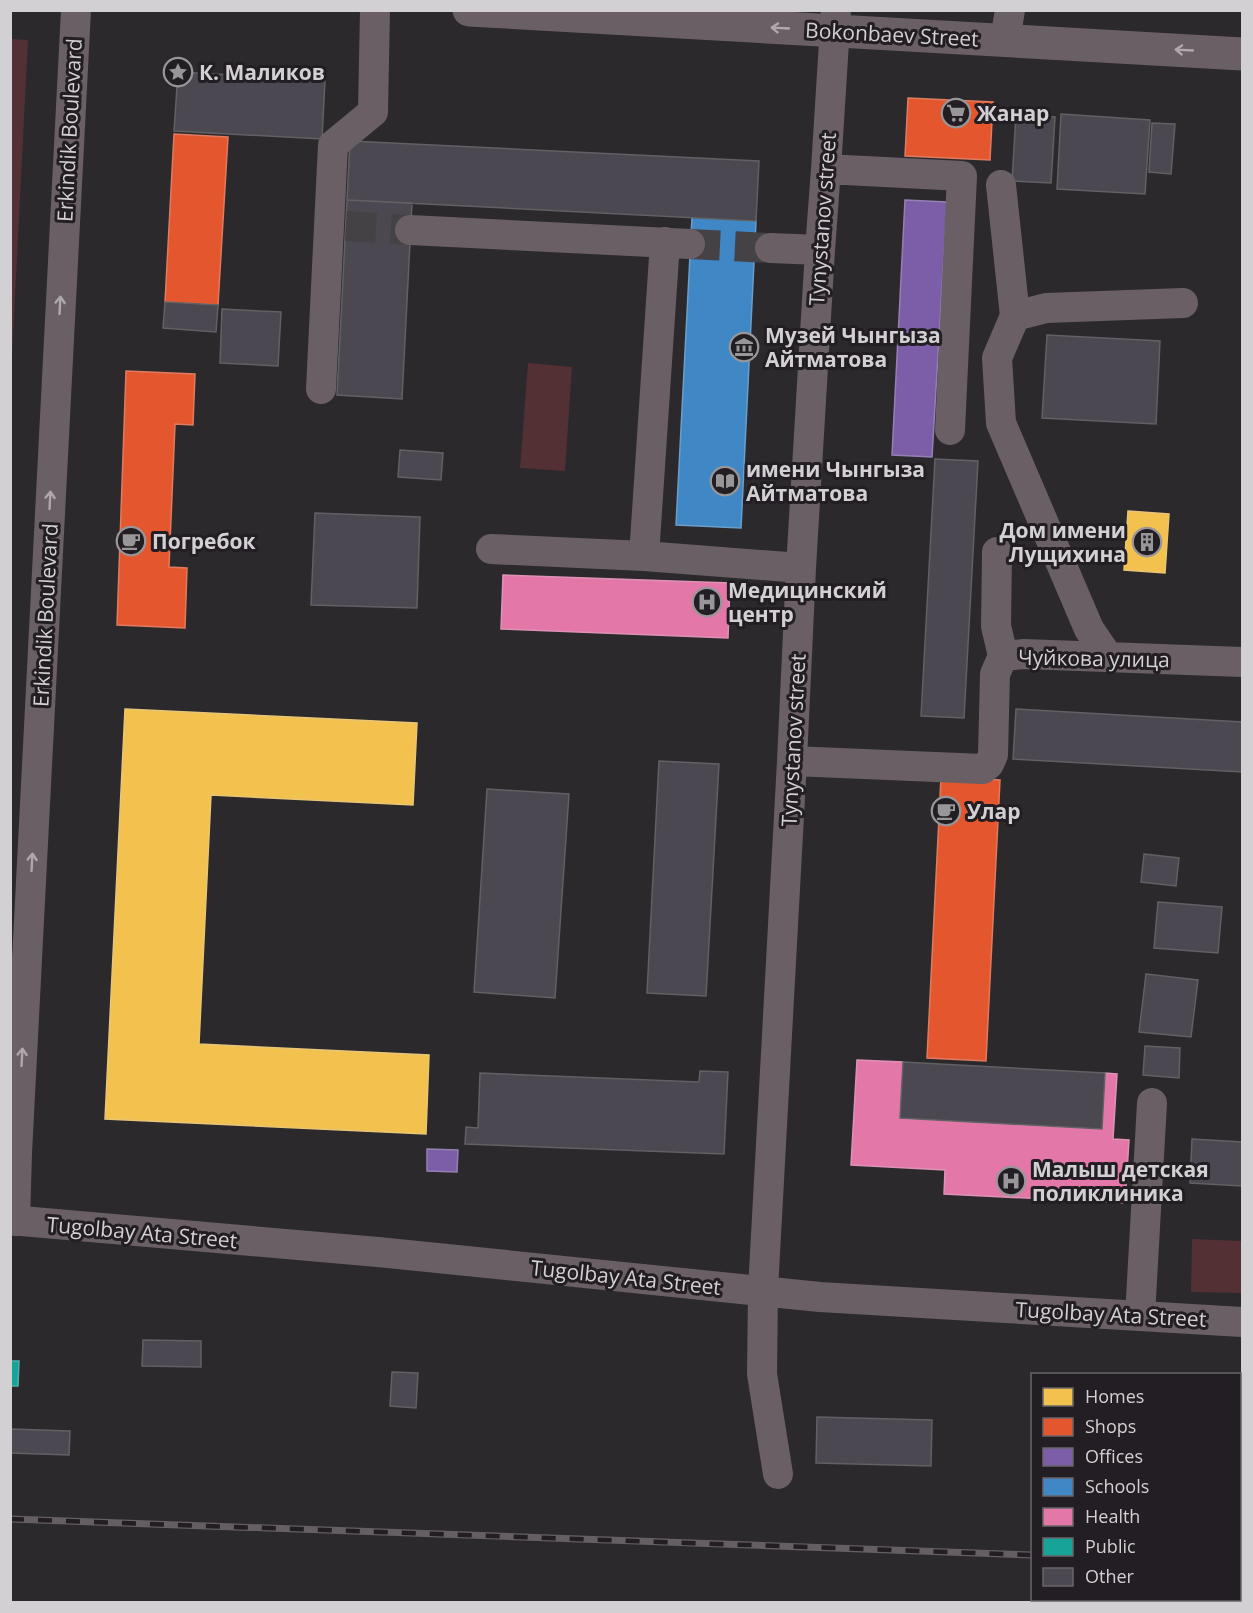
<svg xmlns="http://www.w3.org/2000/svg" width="1253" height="1613" viewBox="0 0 1253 1613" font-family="'Open Sans',sans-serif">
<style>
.green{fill:#533034}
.homes{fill:#f2c14e;stroke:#e9c676;stroke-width:1.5}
.shops{fill:#e4572e;stroke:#df7b60;stroke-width:1.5}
.offices{fill:#7b5ea7;stroke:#9580b4;stroke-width:1.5}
.schools{fill:#3f88c5;stroke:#6b9ec9;stroke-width:1.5}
.health{fill:#e377a8;stroke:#de92b5;stroke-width:1.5}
.public{fill:#17a398;stroke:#4fb0aa;stroke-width:1.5}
.building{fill:#4b4851;stroke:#616063;stroke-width:1.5}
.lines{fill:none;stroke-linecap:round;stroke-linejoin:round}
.minor-tunnel{stroke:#444245;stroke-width:30;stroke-dasharray:30 15;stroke-linecap:butt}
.minor{stroke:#695f64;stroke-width:30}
.major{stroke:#6b5f66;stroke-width:33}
.rail-casing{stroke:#655f63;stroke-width:7}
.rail{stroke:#231e23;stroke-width:4.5;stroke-dasharray:14;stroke-linecap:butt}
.oneway{stroke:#afa8ad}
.oneway2{stroke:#aea8ac}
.labels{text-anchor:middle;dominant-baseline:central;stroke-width:6;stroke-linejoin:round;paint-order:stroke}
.street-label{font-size:21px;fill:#d3d0d3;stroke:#231e23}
.poi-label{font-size:21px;font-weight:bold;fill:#d3d0d3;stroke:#231e23;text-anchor:start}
</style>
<rect width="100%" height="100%" fill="#2b292c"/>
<path class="green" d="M11 39 28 40 11 376 10 39Z
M528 363 572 367 565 471 520 468Z
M1192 1239 1242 1241V1293L1191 1292Z"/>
<path class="homes" d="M1128 511 1169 514 1165 573 1124 570Z
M125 709 417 723 413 805 211 795 199 1044 429 1055 426 1134 105 1119Z"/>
<path class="shops" d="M908 98 993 102 990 160 905 156Z
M174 134 228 137 218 305 165 302Z
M126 371 195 374 193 425 175 424 169 567 187 568 185 628 117 625Z
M941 777 1000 780 986 1061 927 1058Z"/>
<path class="offices" d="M905 200 947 202 932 457 892 455Z
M427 1149 458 1150 457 1172 427 1171Z"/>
<path class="schools" d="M692 217 756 221 741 528 676 525Z"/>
<path class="health" d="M503 575 730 583 728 638 501 629Z
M857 1060 903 1062 900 1118 1102 1129 1105 1073 1117 1074 1113 1139 1129 1140 1125 1203 944 1194 945 1170 851 1165Z"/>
<path class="public" d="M10 1361H19L18 1386H10Z"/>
<path class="building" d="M178 72 325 80 322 139 174 131Z
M1016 114 1055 117 1051 183 1012 181Z
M1061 114 1150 120 1145 194 1057 189Z
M1152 123 1175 124 1171 174 1149 172Z
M350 141 759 161 756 221 347 200Z
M347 200 412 203 402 399 337 395Z
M165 302 218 305 216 332 163 328Z
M222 309 281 312 278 366 220 363Z
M1047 335 1160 341 1156 424 1042 418Z
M400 450 443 453 441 480 398 477Z
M935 459 978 461 964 718 921 716Z
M315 513 420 517 417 608 311 605Z
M1016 709 1242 722V772L1013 759Z
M659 761 719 764 706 996 647 993Z
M487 789 569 794 555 998 474 992Z
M1144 854 1179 858 1176 886 1141 882Z
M1158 902 1222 907 1218 953 1154 948Z
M1146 974 1198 980 1191 1037 1139 1032Z
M1145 1046 1180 1048 1179 1078 1143 1075Z
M903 1062 1105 1073 1102 1129 900 1118Z
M700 1071 728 1072 724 1154 465 1144 466 1127 478 1128 480 1073 699 1082Z
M1192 1139 1242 1142V1186L1190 1183Z
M143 1340 201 1341V1367L142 1366Z
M392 1372 418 1373 416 1408 390 1406Z
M817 1417 932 1420 931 1466 816 1463Z
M10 1429 70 1431 69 1455 10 1453Z"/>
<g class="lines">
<path class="minor-tunnel" d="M346 226 410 230
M690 244 770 248"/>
<path class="minor" d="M1005 40 1010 10
M826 169 962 176 950 430
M1001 185 1015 316
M410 230 690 244
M770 248 820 250
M321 389 333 145 373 112 375 10
M491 549 644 556 801 568
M997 552 996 626 1003 656
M644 556 665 242
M1108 657 1089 629 1001 423 997 358 1015 316 1046 308 1183 303
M792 761 983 769 989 764 993 755 995 674 1003 656 1024 654 1242 662
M10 1220 378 1252 820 1297 1242 1322
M15 1221 17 1153 76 10
M1140 1316 1152 1103
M778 1474 762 1374 763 1290 792 761 801 568 820 250 826 169 836 10"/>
<path class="major" d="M469 10 1242 54"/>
<g class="rail-casing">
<path id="rail" d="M10 1519 1032 1555
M1240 1562H1242"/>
</g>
<use href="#rail" class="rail"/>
</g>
<defs><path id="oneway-shaft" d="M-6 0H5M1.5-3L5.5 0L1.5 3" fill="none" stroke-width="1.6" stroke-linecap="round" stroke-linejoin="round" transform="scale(1.5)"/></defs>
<g class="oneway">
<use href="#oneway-shaft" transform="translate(780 28) rotate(-177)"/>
<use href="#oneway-shaft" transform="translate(1184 50) rotate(-177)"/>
</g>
<g class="oneway2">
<use href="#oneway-shaft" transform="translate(60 305) rotate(-87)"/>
<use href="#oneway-shaft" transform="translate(50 500) rotate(-87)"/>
<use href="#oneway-shaft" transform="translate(32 862) rotate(-87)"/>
<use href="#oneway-shaft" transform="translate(22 1057) rotate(-87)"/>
</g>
<defs>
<g id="sight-ring" transform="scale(1.5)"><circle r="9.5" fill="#231e23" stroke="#989699" stroke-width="1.5"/><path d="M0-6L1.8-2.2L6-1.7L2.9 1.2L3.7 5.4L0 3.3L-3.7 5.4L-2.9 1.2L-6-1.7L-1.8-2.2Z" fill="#989699"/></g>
<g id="supermarket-ring" transform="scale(1.5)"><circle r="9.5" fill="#231e23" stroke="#989699" stroke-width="1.5"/><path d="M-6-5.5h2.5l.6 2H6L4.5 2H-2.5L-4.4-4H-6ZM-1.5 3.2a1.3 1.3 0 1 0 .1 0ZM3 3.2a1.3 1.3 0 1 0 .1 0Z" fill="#989699"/></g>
<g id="museum-ring" transform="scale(1.5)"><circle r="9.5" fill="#231e23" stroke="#989699" stroke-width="1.5"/><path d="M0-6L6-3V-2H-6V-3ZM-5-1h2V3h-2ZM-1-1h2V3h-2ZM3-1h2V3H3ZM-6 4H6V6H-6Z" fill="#989699"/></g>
<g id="library-ring" transform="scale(1.5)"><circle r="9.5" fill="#231e23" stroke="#989699" stroke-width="1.5"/><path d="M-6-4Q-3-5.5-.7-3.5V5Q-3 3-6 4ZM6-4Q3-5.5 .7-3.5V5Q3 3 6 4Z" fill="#989699"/></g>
<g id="cafe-ring" transform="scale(1.5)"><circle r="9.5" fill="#231e23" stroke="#989699" stroke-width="1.5"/><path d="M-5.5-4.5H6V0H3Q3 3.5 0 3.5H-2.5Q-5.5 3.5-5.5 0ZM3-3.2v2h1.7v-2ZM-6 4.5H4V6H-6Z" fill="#989699"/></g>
<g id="building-ring" transform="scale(1.5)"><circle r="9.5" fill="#231e23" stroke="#989699" stroke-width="1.5"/><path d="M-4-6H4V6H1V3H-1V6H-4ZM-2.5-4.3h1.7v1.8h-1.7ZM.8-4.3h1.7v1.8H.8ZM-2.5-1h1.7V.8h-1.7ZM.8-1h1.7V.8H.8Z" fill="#989699"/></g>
<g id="hospital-ring" transform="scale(1.5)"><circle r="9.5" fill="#231e23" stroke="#989699" stroke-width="1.5"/><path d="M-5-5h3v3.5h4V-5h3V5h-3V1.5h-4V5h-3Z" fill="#989699"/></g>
</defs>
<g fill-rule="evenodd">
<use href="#sight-ring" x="178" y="72"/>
<use href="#supermarket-ring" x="956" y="113"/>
<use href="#museum-ring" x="744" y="347"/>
<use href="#library-ring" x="725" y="481"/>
<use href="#cafe-ring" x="131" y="541"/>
<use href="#building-ring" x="1147" y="542"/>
<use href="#hospital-ring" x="707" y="602"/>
<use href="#cafe-ring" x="946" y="811"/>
<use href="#hospital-ring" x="1011" y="1181"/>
</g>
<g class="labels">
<g class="street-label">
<text transform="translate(892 34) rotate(3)">Bokonbaev Street</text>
<text transform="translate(69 130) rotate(-87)">Erkindik Boulevard</text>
<text transform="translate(822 219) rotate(-86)">Tynystanov street</text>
<text transform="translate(45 615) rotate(-87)">Erkindik Boulevard</text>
<text transform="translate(1094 658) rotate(1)">Чуйкова улица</text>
<text transform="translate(793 740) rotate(-87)">Tynystanov street</text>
<text transform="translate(142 1232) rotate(5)">Tugolbay Ata Street</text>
<text transform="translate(626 1277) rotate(6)">Tugolbay Ata Street</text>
<text transform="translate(1111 1314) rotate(3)">Tugolbay Ata Street</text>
</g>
<g class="poi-label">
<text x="199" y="72">К. Маликов</text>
<text x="977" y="113">Жанар</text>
<text x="765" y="335">Музей Чынгыза<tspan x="765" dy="24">Айтматова</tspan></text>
<text x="746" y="469">имени Чынгыза<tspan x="746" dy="24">Айтматова</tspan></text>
<text x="1126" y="530" text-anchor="end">Дом имени<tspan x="1126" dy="24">Лущихина</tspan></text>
<text x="152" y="541">Погребок</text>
<text x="728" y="590">Медицинский<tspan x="728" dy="24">центр</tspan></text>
<text x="967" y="811">Улар</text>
<text x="1032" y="1169">Малыш детская<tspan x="1032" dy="24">поликлиника</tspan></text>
</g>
</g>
<rect width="1253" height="1613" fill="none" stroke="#d3d0d3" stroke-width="24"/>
<rect x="1031" y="1373" width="210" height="228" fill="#231e23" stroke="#696569" stroke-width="1.5"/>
<rect x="1043" y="1388" width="30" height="18" fill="#f2c14e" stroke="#696569" stroke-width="1.5"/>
<text x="1085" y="1403" font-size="18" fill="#d3d0d3">Homes</text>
<rect x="1043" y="1418" width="30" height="18" fill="#e4572e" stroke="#696569" stroke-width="1.5"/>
<text x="1085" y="1433" font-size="18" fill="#d3d0d3">Shops</text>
<rect x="1043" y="1448" width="30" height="18" fill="#7b5ea7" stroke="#696569" stroke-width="1.5"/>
<text x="1085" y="1463" font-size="18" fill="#d3d0d3">Offices</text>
<rect x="1043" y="1478" width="30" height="18" fill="#3f88c5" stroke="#696569" stroke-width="1.5"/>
<text x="1085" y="1493" font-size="18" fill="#d3d0d3">Schools</text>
<rect x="1043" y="1508" width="30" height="18" fill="#e377a8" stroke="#696569" stroke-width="1.5"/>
<text x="1085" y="1523" font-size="18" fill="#d3d0d3">Health</text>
<rect x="1043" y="1538" width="30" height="18" fill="#17a398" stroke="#696569" stroke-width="1.5"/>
<text x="1085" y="1553" font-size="18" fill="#d3d0d3">Public</text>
<rect x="1043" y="1568" width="30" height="18" fill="#4b4851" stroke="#696569" stroke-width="1.5"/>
<text x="1085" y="1583" font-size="18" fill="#d3d0d3">Other</text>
</svg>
